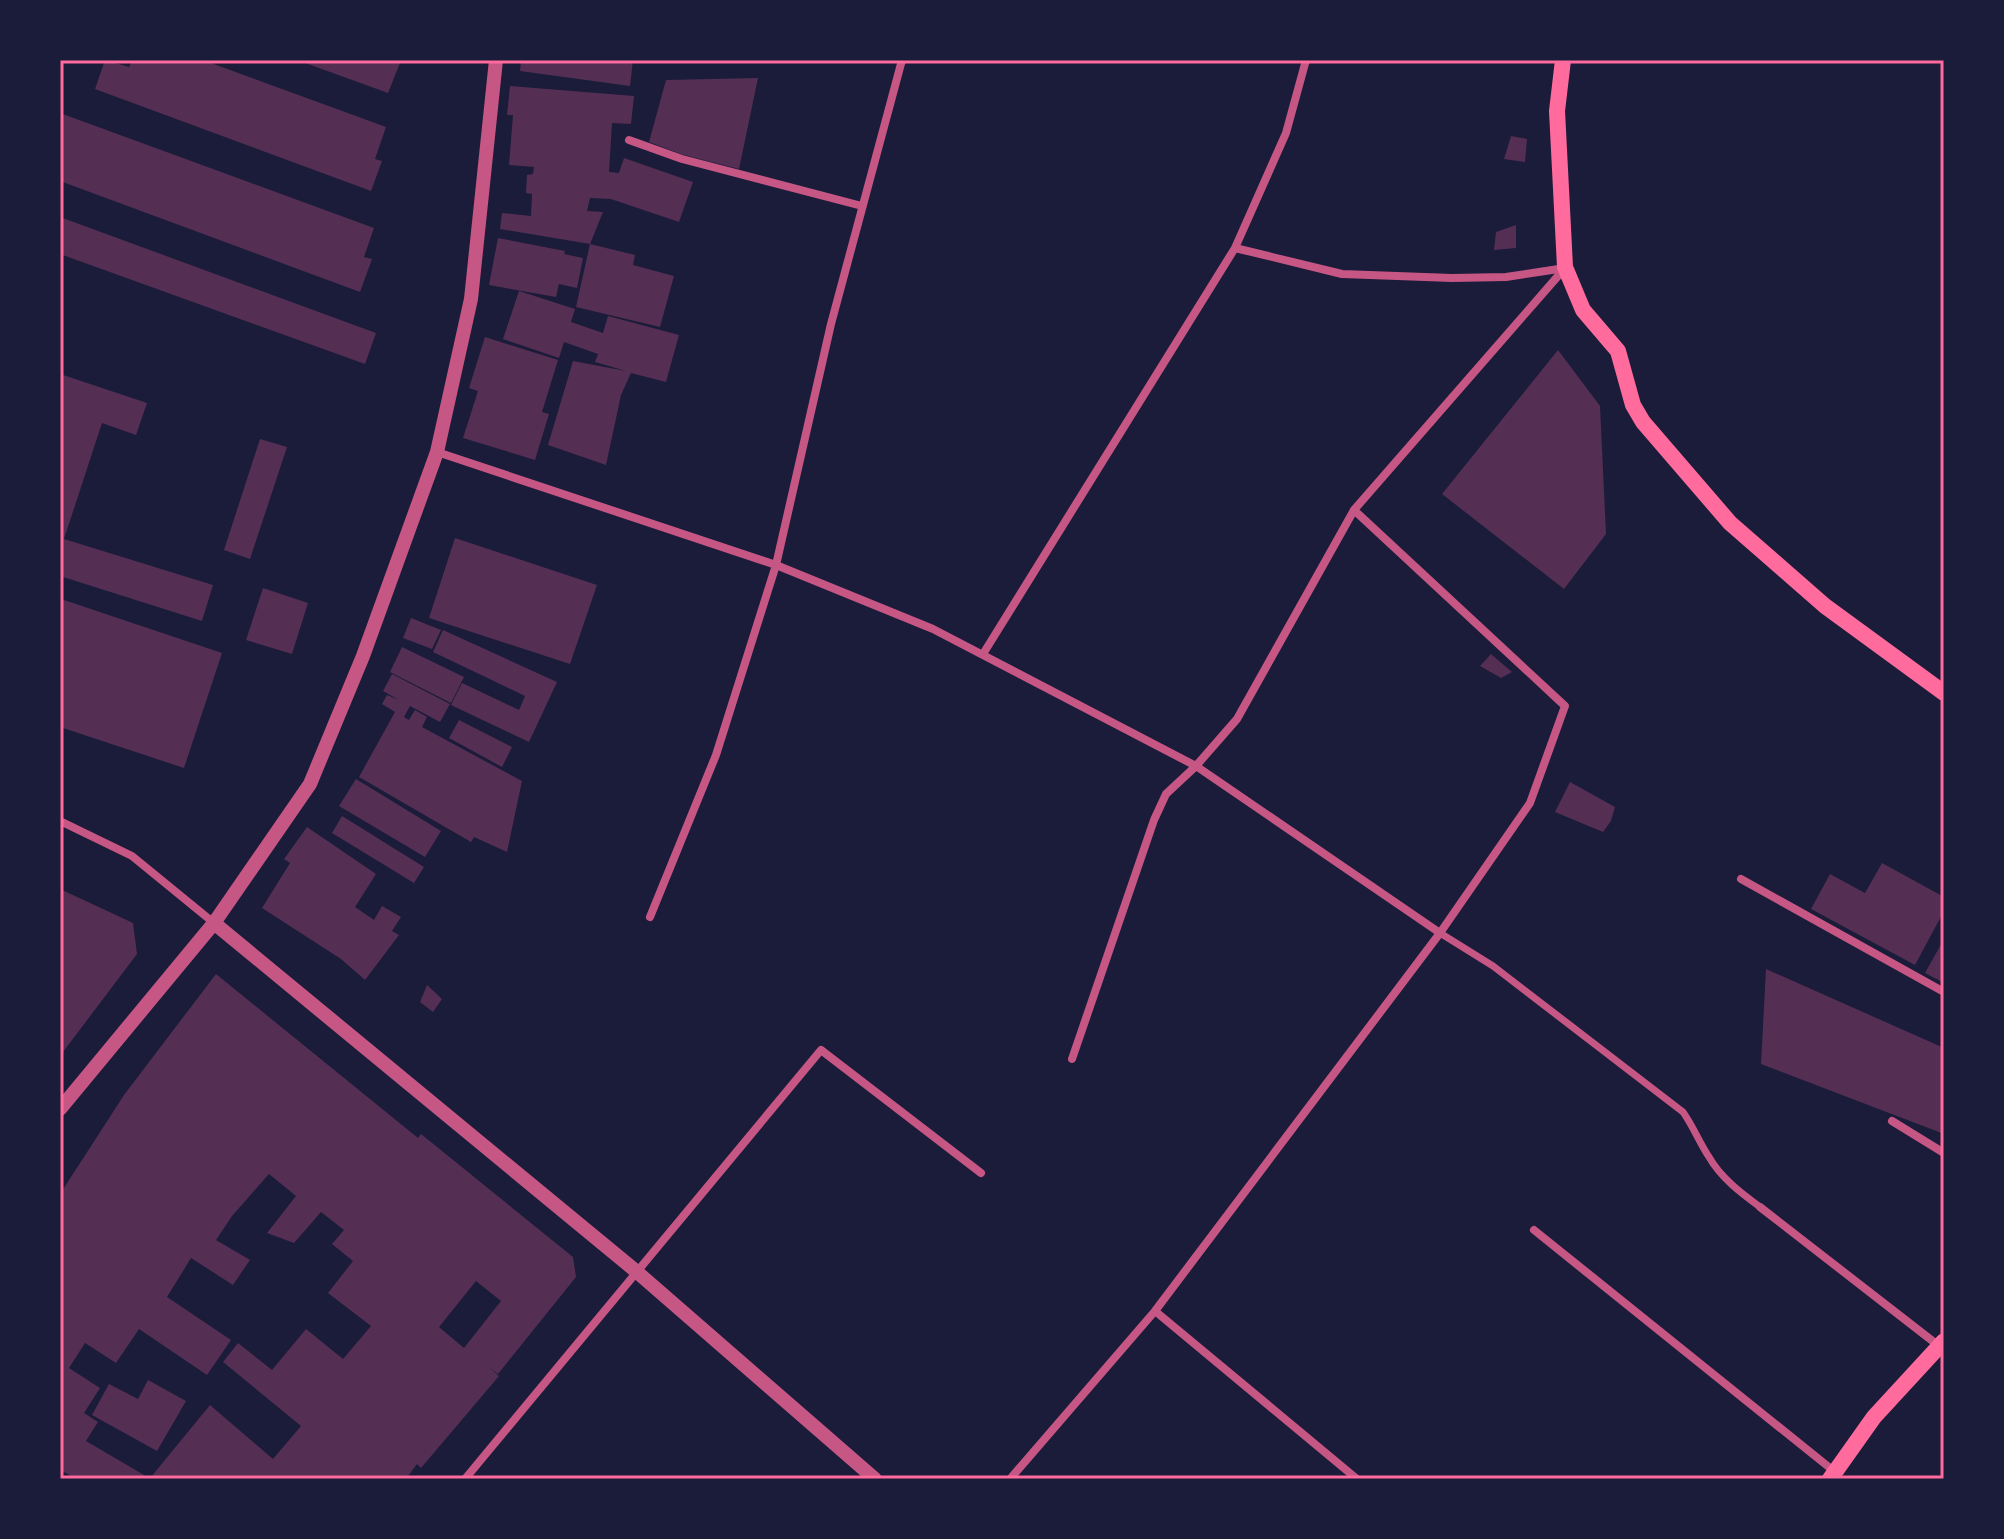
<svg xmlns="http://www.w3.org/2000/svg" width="2004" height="1539" viewBox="0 0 2004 1539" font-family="'Golos Text',sans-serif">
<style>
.building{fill:#542f53;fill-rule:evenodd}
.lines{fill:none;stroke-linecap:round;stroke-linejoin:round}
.pedestrian{stroke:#c65784;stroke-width:7}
.minor{stroke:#c65784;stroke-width:8}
.tertiary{stroke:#c65784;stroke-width:14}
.secondary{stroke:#ff6b9d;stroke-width:16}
.neatline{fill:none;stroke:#ff6b9d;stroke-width:3}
</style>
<rect width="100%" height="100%" fill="#1b1b3a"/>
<path class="building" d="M105 60 129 67 132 60H203L386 127 375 159 382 161 371 191 95 89Z
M297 60H392L400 63 388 93Z
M521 60H633L630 86 520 71Z
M758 78 739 169 684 155 649 142 666 80Z
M510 86 634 96 631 124 612 123 609 172 619 173 624 158 693 182 679 222 611 199 590 198 587 211 603 212 590 244 500 229 502 213 531 216 532 194 526 193 527 175 533 174 534 167 509 165 513 115H507Z
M60 113 374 228 364 257 372 259 360 292 60 181Z
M1511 136 1527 139 1525 162 1504 159Z
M60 217 376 333 365 364 60 254Z
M1516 225V248L1494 250 1496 232Z
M498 238 565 251 564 254 583 258 577 288 559 284 556 297 489 285Z
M590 244 635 255 633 265 674 276 660 327 576 307Z
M519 291 575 309 571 322 603 333 608 316 679 335 666 382 631 373 621 395 606 465 548 445 573 361 626 371 595 362 598 354 564 342 559 358 503 339Z
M485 337 558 360 542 412 549 414 535 460 463 438 478 391 469 388Z
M1558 350 1600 406 1606 534 1564 589 1442 494Z
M60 374 147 403 136 435 102 423 64 539 213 585 202 621 60 576Z
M260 439 287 447 250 559 224 550Z
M455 538 597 585 570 664 429 618Z
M263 588 308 603 292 654 246 640Z
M61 599 222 653 184 768 60 727Z
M411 618 441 630 432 649 403 638Z
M443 630 557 682 529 742 451 705 462 683 519 710 525 696 433 652Z
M402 647 464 677 451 703 390 672Z
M1491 654 1512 672 1501 678 1480 666Z
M392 674 450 704 440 722 410 706 404 717 409 720 415 710 427 717 422 727 522 781 507 852 474 837 471 842 359 777 395 712 382 704 387 695 399 700 383 691Z
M459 720 512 747 502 767 449 738Z
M356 779 441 831 425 857 339 806Z
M1570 782 1615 807 1611 821 1603 832 1555 812Z
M342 816 424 867 414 883 332 833Z
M307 827 376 874 355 907 374 920 382 906 401 917 392 931 399 935 365 980 341 959 262 908 290 863 284 859Z
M1882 863 1944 897V911L1915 965 1811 909 1830 874 1865 893Z
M60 889 133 923 137 954 60 1056Z
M1944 939V983L1925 973Z
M1766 969 1944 1048V1134L1761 1064Z
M216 974 418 1138 421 1134 573 1257 576 1277 498 1374 488 1366 499 1376 421 1468 417 1464 406 1479 151 1477 210 1405 273 1459 301 1426 223 1362 238 1343 272 1370 306 1329 343 1359 371 1326 328 1293 353 1261 332 1244 344 1230 321 1212 294 1243 267 1233 296 1196 269 1174 232 1216 216 1240 250 1260 233 1285 191 1258 167 1297 231 1340 207 1375 139 1329 116 1363 85 1343 69 1368 100 1388 84 1413 98 1422 86 1441 144 1475 142 1479H77L60 1470V1194L124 1095ZM476 1281 501 1301 464 1348 439 1327Z
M427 985 442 999 433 1012 420 1002Z
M148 1380 186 1401 157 1451 92 1415 109 1384 138 1399Z"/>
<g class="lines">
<path class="pedestrian" d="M1440 933 1493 966 1683 1112C1693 1126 1699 1142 1709 1157 1721 1178 1741 1193 1760 1207"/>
<path class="minor" d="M629 140 682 159 862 206
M1235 248 1342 274 1452 278 1506 277 1565 268
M437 452 776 565 933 629 1196 766 1440 933
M983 654 1235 248 1286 133 1306 60
M60 821 132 856 214 923
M1741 879 1944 992
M650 917 716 755 776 565 831 324 902 60
M1072 1059 1154 820 1166 794 1196 766 1237 719 1354 510 1565 268
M1892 1121 1944 1153
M1760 1207 1939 1346
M1534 1230 1835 1472
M1155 1311 1357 1479
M465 1479 821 1050 981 1173
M1010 1479 1155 1311 1440 933 1530 803 1565 706 1354 510"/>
<path class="tertiary" d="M214 923 637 1272 875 1479
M60 1109 214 923 310 784 363 656 437 452 471 299 496 60"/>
<path class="secondary" d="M1563 60 1557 111 1565 267 1583 310 1618 351 1633 405 1643 422 1730 523 1825 606 1944 693
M1830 1479 1874 1417 1944 1341"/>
</g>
<rect width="2004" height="1539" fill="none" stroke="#1b1b3a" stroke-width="124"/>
<rect x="62" y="62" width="1880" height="1415" class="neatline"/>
</svg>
